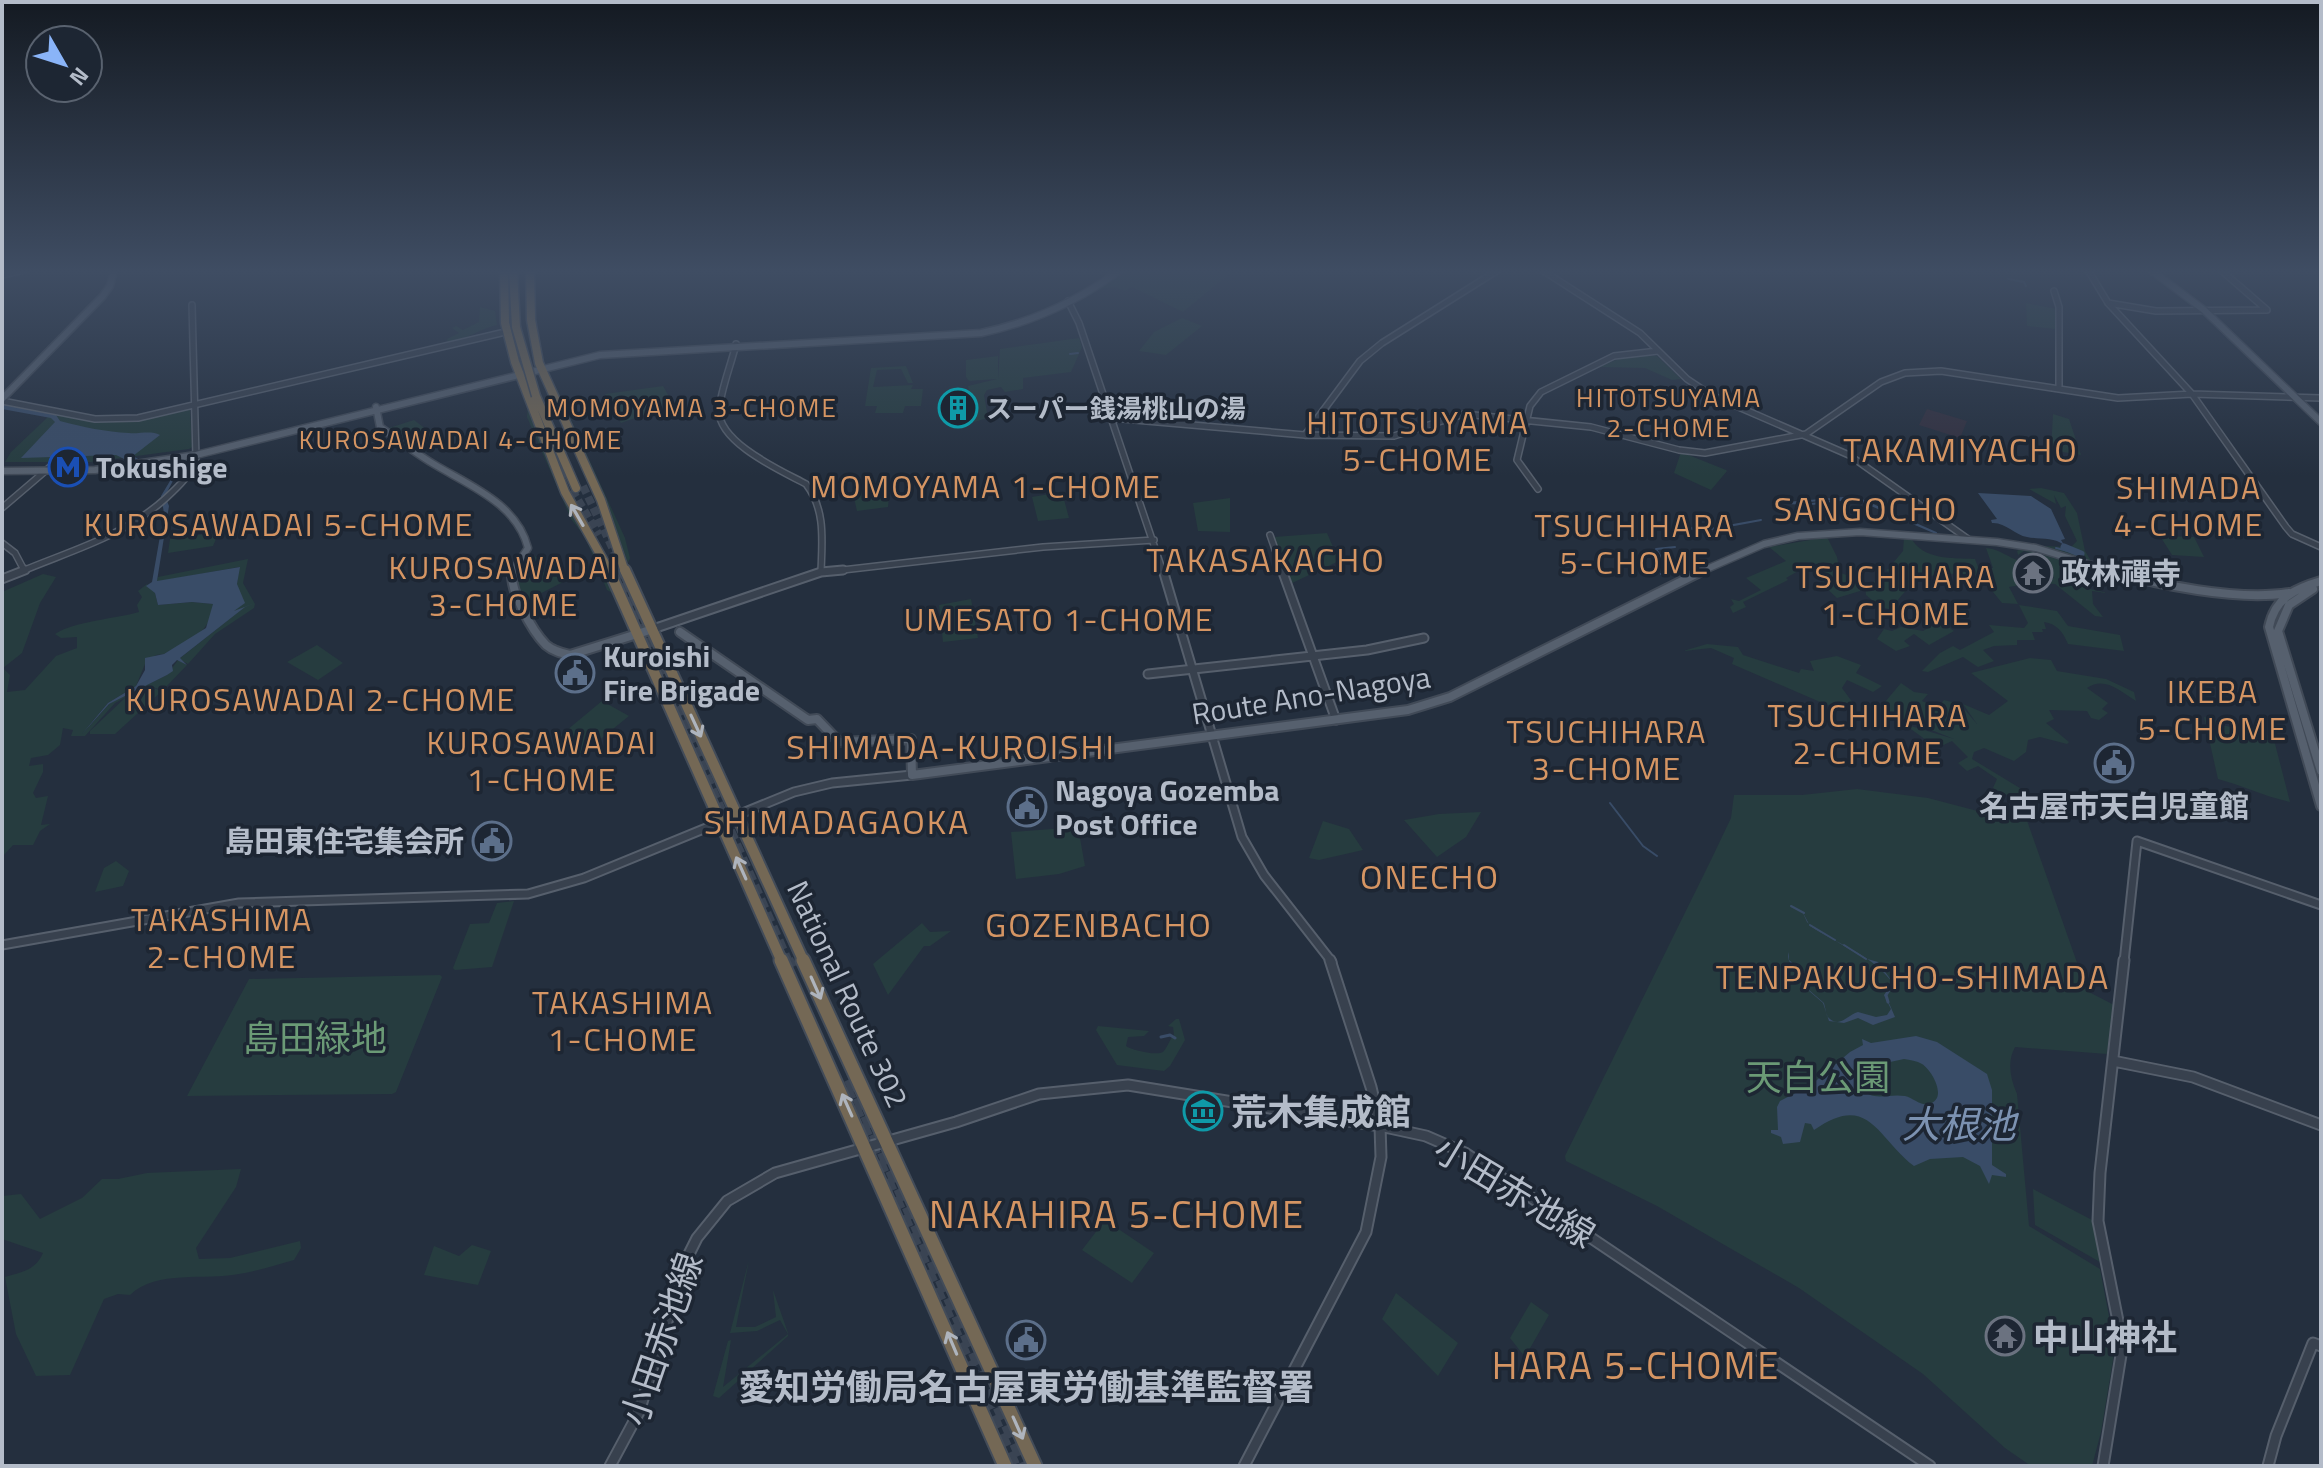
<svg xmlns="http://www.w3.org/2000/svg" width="2323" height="1468" viewBox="0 0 2323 1468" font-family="'Titillium Web','Noto Sans JP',sans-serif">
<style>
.medical{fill:#32303f}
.green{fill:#263c3f}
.water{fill:#394c67;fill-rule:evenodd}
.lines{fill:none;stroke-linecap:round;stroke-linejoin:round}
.stream-far1{stroke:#394c67;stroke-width:2}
.stream{stroke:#394c67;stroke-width:3}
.river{stroke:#394c67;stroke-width:7}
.highway-tunnel-far2{stroke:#3a4453;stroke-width:8;stroke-dasharray:8 4;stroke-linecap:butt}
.highway-tunnel-far1{stroke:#3a4453;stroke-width:10;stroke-dasharray:10 5;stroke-linecap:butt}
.highway-tunnel{stroke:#3a4453;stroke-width:13;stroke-dasharray:13 7;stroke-linecap:butt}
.minor-far2-casing{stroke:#565f6c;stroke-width:8}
.minor-far1-casing{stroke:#565f6c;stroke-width:11}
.minor-casing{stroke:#565f6c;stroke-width:13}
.major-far1-casing{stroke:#414a57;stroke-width:9}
.major-casing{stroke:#414a57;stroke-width:12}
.highway-far2-casing{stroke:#434c59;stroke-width:11}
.highway-far1-casing{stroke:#434c59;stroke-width:14}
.highway-casing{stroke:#434c59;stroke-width:17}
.minor-far2{stroke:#38414e;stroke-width:5}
.minor-far1{stroke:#38414e;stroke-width:7}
.minor{stroke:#38414e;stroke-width:9}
.major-far1{stroke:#56606e;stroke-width:6}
.major{stroke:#56606e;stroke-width:8}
.highway-far2{stroke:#746855;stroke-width:8}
.highway-far1{stroke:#746855;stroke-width:10}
.highway{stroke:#746855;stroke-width:13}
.highway-bridge-casing{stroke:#434c59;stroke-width:11;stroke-linecap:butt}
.highway-bridge{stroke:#746855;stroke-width:8}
.oneway{stroke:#aeb4bd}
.labels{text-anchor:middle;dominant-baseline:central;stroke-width:7;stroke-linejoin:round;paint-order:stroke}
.far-neighbourhood-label{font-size:26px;letter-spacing:2px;fill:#d59563;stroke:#1d2633}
.far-poi-label{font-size:26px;font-weight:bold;fill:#b4bcc9;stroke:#1d2633;text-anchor:start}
.poi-label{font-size:30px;font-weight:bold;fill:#b4bcc9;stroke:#1d2633;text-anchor:start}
.street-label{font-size:30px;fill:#b4bcc9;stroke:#1d2633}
.neighbourhood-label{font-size:32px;letter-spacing:2px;fill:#d59563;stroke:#1d2633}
.quarter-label{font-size:34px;letter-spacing:2px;fill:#d59563;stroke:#1d2633}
.near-park-label{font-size:36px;fill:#6b9a76;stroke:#1d2633}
.near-poi-label{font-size:36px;font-weight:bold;fill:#b4bcc9;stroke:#1d2633;text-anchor:start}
.near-street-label{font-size:36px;fill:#b4bcc9;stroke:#1d2633}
.near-water-label{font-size:38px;font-style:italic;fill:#7c92b1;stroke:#1d2633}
.near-neighbourhood-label{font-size:38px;letter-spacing:2px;fill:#d59563;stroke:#1d2633}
</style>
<rect width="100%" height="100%" fill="#242f3e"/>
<path class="medical" d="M1927 409 1967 421 1960 438 1919 425Z"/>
<path class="green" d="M1124 270H1234L1183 312 1132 287 1125 291 1115 287 1099 289Z
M2026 303 2056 309V329L2027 326Z
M480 307 495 311 497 325C479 329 467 339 448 344L447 339 459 333 452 328 456 326 463 330 479 322Z
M1182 318 1202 326 1166 355 1139 351 1154 332Z
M1079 338 1082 347 1071 372 1023 378V389L1005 392 1001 387 987 390 984 395 988 418 974 422 968 386 997 379 969 381 966 377V360L998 356V379L1000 349Z
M1630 354 1657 356 1681 379 1672 380 1645 368 1600 367Z
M906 366 913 383H908L901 369 877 370 873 387 913 385 911 389H923L921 406H905L903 413H875L877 406H865L871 368Z
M663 386 672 402 669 406 621 423 605 394Z
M553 388 557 389 625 538 630 558 628 563 635 582 601 489Z
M528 405 567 502 597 553 621 606 614 594 607 590 585 537 571 519 527 417Z
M190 409 192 447 189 449 91 462H5L11 452 51 414 121 420Z
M2053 414 2069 419 2081 455 2051 450Z
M414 420 435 436 412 447 386 429Z
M1681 452 1726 470 1727 471 1711 490 1674 473Z
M876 484 890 485 888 507 857 511 852 489Z
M2041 488 2064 493 2077 513 2085 551 2091 561 2044 546 2071 547 2077 541 2065 516 2066 506 2061 508 2054 495 2056 504 2029 489Z
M1062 492 1069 518 1038 521 1032 497Z
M1230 498V532L1198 531 1193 503Z
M219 532 213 546 168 553 170 539Z
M1327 533 1339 561 1290 584 1274 537Z
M2160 536 2194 537 2204 557 2172 555Z
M1827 537 1837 557 1840 573 1864 580 1860 591 1837 598 1824 586 1817 564 1812 563 1786 578 1788 580 1743 602 1746 607 1733 613 1730 607 1734 604 1731 599 1739 601 1761 590 1746 578 1786 561 1769 547Z
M1904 538H1911C1923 560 1952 558 1975 559L1978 567 1993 568 1986 548C2004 550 2009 560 2026 562L2027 566 2015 564 2017 570 2023 574 2018 573 2020 585 2009 587 2018 604 2002 603 1980 576C1937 571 1916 571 1891 610L1879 606 1866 595 1865 585 1884 578 1889 572 1886 570 1896 565 1893 563 1903 551Z
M2021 549 2068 562V568L2083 573 2085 588 2108 593 2092 591 2093 604 2103 617 2095 616 2055 584 2044 583 2054 578C2047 562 2042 555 2024 551L2018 555 2017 551Z
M534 555 546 566 532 560 522 573 521 582 550 569 563 582 524 602 517 592 514 574 527 558Z
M248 559 243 583 255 604 254 608 215 634 188 664 179 659 237 613 234 610 238 606 237 584 239 567 156 582 158 577Z
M43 574 56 577 40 603 22 653 3 668 10 675 7 692 25 690 56 656 77 648V637L61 638 55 634C75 621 115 619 139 612L137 605 142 597 138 591 147 584 155 593 158 605 192 602 213 604C212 633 187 642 164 654L156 655 145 664 136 686 108 703 82 734 109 704 167 675 178 660 187 665 163 690 148 686 162 691 115 734H90V731L126 697 115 703 85 736H71L73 730 63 728 60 745 48 755 31 758 29 766 43 764V772L33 793 36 798 48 796 41 825 50 824 40 831 33 845H13L4 855 2 592Z
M971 599 978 638 943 642 939 605Z
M2019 605 2057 611 2068 626 2120 635 2124 651 2068 644C2063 632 2057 624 2044 622L2046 629H2042L2043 632H2032L2035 640H2017V645L1994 646 1983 650 1994 661 1978 667 1963 657 1928 672 1922 671 1940 653 1953 646 1960 650 1994 632 1989 625 2024 628 2028 623Z
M1940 621 1954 631 1929 645 1914 634 1904 641 1910 646 1896 651 1877 639 1884 629 1892 631 1901 627 1923 631Z
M1707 644 1738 647 1743 655 1799 673 1801 669 1814 671 1810 661 1837 656 1861 665 1856 673 1882 686 1873 692 1847 680 1842 688 1853 703 1827 705 1732 664 1734 658 1711 648 1683 651Z
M317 645 343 663 318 680 287 662Z
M2030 658 2051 660 2057 671 2106 679 2134 692 2136 701C2119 690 2104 676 2087 688L2108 703 2102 709 2108 713 2099 720 2091 718 2087 711 2049 710 2054 719 2046 723 2069 742 2067 744 2040 737 2028 740 2026 752 2014 761 1984 748 1974 752 1972 759 2033 796 2029 799 2013 798 1993 788 1997 779 1978 766 1967 771 1958 763 1968 757 1952 741 1937 748 1904 724 1954 739 1904 719 1900 722 1880 708 1901 683 1914 692 1928 694 1922 701 1937 708 1944 700 1960 704 1977 724 1963 704 1989 715 2008 701 1971 673Z
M602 701 629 716 582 754 555 740Z
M2204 717 2216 720 2217 724 2273 736 2290 802C2263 796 2244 786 2218 779Z
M1857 789 1928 798 2008 819H2015L2024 812 2087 991 2114 1005 2107 1054 2015 1047C2007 1062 2010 1078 2017 1094L2029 1226 2100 1269 2115 1348 2101 1432 2092 1466H2031L2005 1448 1923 1374 1799 1288 1657 1206 1566 1161 1565 1156 1711 860 1731 818 1734 795H1802Z
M1481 812 1466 837 1437 857 1404 820 1439 814Z
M1323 821 1349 829 1363 850 1319 860 1309 858Z
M1078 827 1085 866 1059 874 1016 879 1011 832Z
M116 861 129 871 123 886 95 892 104 868Z
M514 901 492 967 455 970 453 968 470 924 489 923 497 903Z
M922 923 930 932 951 931 930 946H924L888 995 873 964Z
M440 975 442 977 396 1092 392 1094 187 1096 249 979Z
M1176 1019H1179L1185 1040 1170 1066 1164 1071 1117 1065 1096 1030 1098 1026 1149 1031 1144 1036 1128 1037 1126 1046C1131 1050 1157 1056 1163 1052 1167 1048 1170 1039 1174 1035L1173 1027 1168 1026Z
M241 1169 236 1187 196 1248 199 1259 230 1258 300 1241 301 1248 294 1260C276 1265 257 1271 239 1274 205 1281 157 1269 130 1295L118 1294 104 1299 70 1375 36 1376 16 1334 5 1277C22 1272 36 1270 43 1253L2 1239V1196L21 1194 40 1219 82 1198 102 1179H118L147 1173Z
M2033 1189 2092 1220 2100 1262 2035 1225Z
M1105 1220 1154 1253 1132 1283 1082 1250Z
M472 1245 491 1251 478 1285 424 1275 434 1246 459 1256Z
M749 1260 736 1327H755L776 1317 773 1290 788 1333V1336L719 1398 713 1396 728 1341 731 1340 723 1387 788 1334 780 1320 757 1331 730 1333Z
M1396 1293 1458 1343 1438 1376 1382 1319Z
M1531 1302 1549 1315 1525 1357 1510 1338Z"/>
<path class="water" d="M2 404 56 415 60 421C83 427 106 432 129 433 140 434 151 430 160 435L133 456 152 467 171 471 175 477 165 496 169 506 157 581 240 567 237 584 245 603 234 611 255 603 245 607 180 658 187 665 177 660 172 665 173 671 167 675 109 704 82 734 108 703 136 686 145 670V658L164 654 206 628 213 604 192 602 158 605 155 593 146 586 152 582 164 513 161 496 170 481 169 474 147 470 116 455 21 458 55 422 51 418 2 409Z
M1978 493 2031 496 2051 509 2065 539 2061 540 2064 545C2054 537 2041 540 2027 537 2015 535 2005 522 1992 523L1991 520 1997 519Z
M1802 911 1807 922 1811 926 1864 958 1878 962 1896 987 1887 991 1886 996 1895 1017 1873 1025 1858 1018 1844 1023 1829 1021 1823 1003 1808 990 1804 974C1797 966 1785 965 1789 952V960L1806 974 1809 990 1824 1003 1827 1016C1839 1030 1847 1015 1858 1012L1876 1017 1887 1015 1891 1009 1884 995 1894 985C1875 956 1839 945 1810 926Z
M1916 1036 1937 1042 1987 1074 1992 1090V1165L2006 1174V1177L1992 1175 1989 1184 1980 1166 1963 1157 1930 1159 1914 1166C1877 1138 1869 1091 1814 1130L1811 1124 1805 1123 1800 1142 1783 1144 1781 1137 1771 1133V1130H1778L1777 1107 1780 1101 1811 1085 1850 1052 1863 1045 1862 1039 1871 1043ZM1904 1059C1910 1060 1917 1061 1922 1064 1932 1070 1949 1100 1928 1104 1921 1106 1913 1098 1905 1096 1887 1093 1873 1103 1859 1087L1865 1073 1874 1072 1876 1065Z"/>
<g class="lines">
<path class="stream-far1" d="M2008 279 2024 282 2026 286
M1070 354 1078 353
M1855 497 1936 533 1855 498 1812 504 1786 503Z
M1761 520 1718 528C1701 530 1685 526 1669 534L1679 528 1711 529Z
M2056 548 2068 551
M1671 571 1686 566
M1661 574 1670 572 1656 549 1675 547
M1610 803 1643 846 1657 856
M1791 906 1804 913
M1810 925 1835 940
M1844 945 1866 959"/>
<path class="stream" d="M1888 1002 1886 995 1889 990
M1161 1037 1170 1035 1175 1038"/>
<path class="river" d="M2064 547 2081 554"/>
<path class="highway-tunnel-far2" d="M583 486 620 564
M572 490 599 535
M610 558 616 572"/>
<path class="highway-tunnel-far1" d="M615 570 788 962"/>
<path class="highway-tunnel" d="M787 960 791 968
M850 1079 1026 1466
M845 1088 1014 1466"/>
<g class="minor-far2-casing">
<path id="minor-far2" d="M1542 270 1640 333 1687 379 1711 395 1849 455 1968 539
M2 275 24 270
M2054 291 2059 307V389
M1068 301 1079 323 1163 572
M2108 303 2156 311 2267 310 2221 270
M736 344C731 365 721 389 719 410 718 443 782 471 806 484 826 510 822 541 821 572
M2321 398 2192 394 2286 527 2292 534 2321 547
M2 401 95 419 138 418 501 333
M1112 418 1305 435 1394 436 1464 414 1591 427 1679 450 1705 453 1806 434 1881 382 1905 373 1941 371 2118 398 2192 394 2108 303 2088 270
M1305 435 1360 361 1382 343 1498 270
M1538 489 1517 460 1530 406 1541 392 1614 356 1658 351
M2 508 50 467
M1270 535 1283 572
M2 543 15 553 24 570
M20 572C72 550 123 537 166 498 179 486 191 475 196 458L192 305
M825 572 1043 547 1154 540"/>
</g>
<g class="minor-far1-casing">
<path id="minor-far1" d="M1163 570 1242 837 1264 875 1332 962
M1282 570 1336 720
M2 579 25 570
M653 629 821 572 843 570
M1148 674 1367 650 1424 638
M2 945 239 903 528 894 584 878 794 792 832 783 912 775
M2124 962 2137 841 2321 905"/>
</g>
<g class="minor-casing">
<path id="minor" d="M2113 1061 2193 1077 2321 1125
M610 1466 639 1412 686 1260 697 1238 727 1201 775 1173 956 1122 1039 1094 1128 1085 1380 1126 1426 1136 1465 1153 1930 1466
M1244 1466 1366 1232 1381 1157 1380 1126 1371 1087 1330 960
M2103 1466 2121 1355V1336L2098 1221 2100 1173 2124 960
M2268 1466 2276 1436 2313 1343 2321 1346"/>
</g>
<g class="major-far1-casing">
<path id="major-far1" d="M2151 270 2204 310 2321 422
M2 399 102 297 110 286 114 270
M376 407 380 427C397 439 414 452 432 463 468 485 517 503 528 548L512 572
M2 471 95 470 196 455 600 355 981 333C1033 322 1077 302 1120 270
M1700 572 1764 544 1798 536 1860 532 1997 542 2036 548 2114 572"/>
</g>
<g class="major-casing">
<path id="major" d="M513 570C507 587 533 632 546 645 553 651 561 653 570 655L653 629
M2108 570C2159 585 2236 601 2289 593
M2321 581C2294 589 2275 598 2269 627L2321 806
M2313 589 2289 605 2278 631 2321 771
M680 632 808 720 817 719 839 742 911 739 912 775 1408 710 1450 697 1704 570"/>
</g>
<g class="highway-far2-casing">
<path id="highway-far2" d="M504 270 505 323 515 362 565 492 610 572
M513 270 516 327
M530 270 531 320 539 363 601 500 625 572
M536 396 576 488"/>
</g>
<g class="highway-far1-casing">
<path id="highway-far1" d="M609 570 782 962
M625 570 804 962"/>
</g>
<g class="highway-casing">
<path id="highway" d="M781 960 1005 1466
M803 960 1035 1466"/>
</g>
<use href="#minor-far2" class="minor-far2"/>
<use href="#minor-far1" class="minor-far1"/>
<use href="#minor" class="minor"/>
<use href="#major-far1" class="major-far1"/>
<use href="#major" class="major"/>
<use href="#highway-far2" class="highway-far2"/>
<use href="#highway-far1" class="highway-far1"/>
<use href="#highway" class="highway"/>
<g class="highway-bridge-casing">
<path id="highway-bridge" d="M516 327 536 396"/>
</g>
<use href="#highway-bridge" class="highway-bridge"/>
</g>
<defs><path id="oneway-shaft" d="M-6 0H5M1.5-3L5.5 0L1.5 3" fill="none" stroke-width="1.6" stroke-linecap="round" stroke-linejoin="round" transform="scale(2)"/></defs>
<g class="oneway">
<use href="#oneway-shaft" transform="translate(577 515) rotate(-120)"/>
<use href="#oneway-shaft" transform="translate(696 726) rotate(65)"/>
<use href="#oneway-shaft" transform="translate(741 868) rotate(-114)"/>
<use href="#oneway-shaft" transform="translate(816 988) rotate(66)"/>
<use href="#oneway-shaft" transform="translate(847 1105) rotate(-114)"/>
<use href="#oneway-shaft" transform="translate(952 1343) rotate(-113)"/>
<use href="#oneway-shaft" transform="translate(1018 1428) rotate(66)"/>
</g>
<linearGradient id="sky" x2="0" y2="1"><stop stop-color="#141a22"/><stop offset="0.57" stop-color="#3f4d63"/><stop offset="1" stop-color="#3f4d63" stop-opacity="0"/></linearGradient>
<rect width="2323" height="476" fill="url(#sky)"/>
<defs>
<g id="building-ring" transform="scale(2)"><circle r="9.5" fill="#1d2633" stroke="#0f9aa8" stroke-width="1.5"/><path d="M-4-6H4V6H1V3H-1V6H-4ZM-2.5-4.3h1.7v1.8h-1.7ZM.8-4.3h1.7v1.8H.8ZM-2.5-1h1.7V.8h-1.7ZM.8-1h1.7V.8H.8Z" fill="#0f9aa8"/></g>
<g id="metro-ring" transform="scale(2)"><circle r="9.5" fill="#1d2633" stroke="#1a4fb4" stroke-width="1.5"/><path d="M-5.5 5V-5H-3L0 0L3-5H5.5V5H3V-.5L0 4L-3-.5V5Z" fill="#1a4fb4"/></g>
<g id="temple-ring" transform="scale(2)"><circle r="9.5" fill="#1d2633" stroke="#6b7280" stroke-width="1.5"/><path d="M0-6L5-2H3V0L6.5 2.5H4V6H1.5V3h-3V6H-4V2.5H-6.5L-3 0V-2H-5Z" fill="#6b7280"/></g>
<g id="civic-ring" transform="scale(2)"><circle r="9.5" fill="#1d2633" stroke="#5c6f8a" stroke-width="1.5"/><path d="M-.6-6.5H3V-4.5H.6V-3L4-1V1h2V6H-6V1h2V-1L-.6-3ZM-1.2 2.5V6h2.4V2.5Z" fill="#5c6f8a"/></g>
<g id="museum-ring" transform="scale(2)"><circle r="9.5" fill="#1d2633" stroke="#0f9aa8" stroke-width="1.5"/><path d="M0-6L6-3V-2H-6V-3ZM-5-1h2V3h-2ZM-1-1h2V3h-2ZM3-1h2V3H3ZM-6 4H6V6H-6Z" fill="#0f9aa8"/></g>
</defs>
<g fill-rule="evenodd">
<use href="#building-ring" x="958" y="408"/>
<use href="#metro-ring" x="68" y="467"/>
<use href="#temple-ring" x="2033" y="573"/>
<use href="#civic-ring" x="575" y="673"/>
<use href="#civic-ring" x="2114" y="763"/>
<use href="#civic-ring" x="1027" y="807"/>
<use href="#civic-ring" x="492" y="841"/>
<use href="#museum-ring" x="1203" y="1111"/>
<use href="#temple-ring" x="2005" y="1336"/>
<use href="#civic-ring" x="1026" y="1340"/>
</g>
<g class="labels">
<g class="far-neighbourhood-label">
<text x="1669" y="397">HITOTSUYAMA<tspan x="1669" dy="30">2-CHOME</tspan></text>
<text x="692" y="407">MOMOYAMA 3-CHOME</text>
<text x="461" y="439">KUROSAWADAI 4-CHOME</text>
</g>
<g class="far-poi-label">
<text x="986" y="408">スーパー銭湯桃山の湯</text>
</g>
<g class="poi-label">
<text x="96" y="467">Tokushige</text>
<text x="2061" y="573">政林禪寺</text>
<text x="603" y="656">Kuroishi<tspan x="603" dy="34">Fire Brigade</tspan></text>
<text x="1055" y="790">Nagoya Gozemba<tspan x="1055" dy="34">Post Office</tspan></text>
<text x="2114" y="806" text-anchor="middle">名古屋市天白児童館</text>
<text x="464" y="841" text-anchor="end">島田東住宅集会所</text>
</g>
<g class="street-label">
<text transform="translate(1311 695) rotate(-9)">Route Ano-Nagoya</text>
<text transform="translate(848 994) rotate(65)">National Route 302</text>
</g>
<g class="neighbourhood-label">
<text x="1418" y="422">HITOTSUYAMA<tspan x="1418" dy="37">5-CHOME</tspan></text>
<text x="986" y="486">MOMOYAMA 1-CHOME</text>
<text x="2189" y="487">SHIMADA<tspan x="2189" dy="37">4-CHOME</tspan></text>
<text x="279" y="524">KUROSAWADAI 5-CHOME</text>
<text x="1635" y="525">TSUCHIHARA<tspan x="1635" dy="37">5-CHOME</tspan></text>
<text x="504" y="567">KUROSAWADAI<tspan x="504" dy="37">3-CHOME</tspan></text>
<text x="1896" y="576">TSUCHIHARA<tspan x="1896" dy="37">1-CHOME</tspan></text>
<text x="1059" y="619">UMESATO 1-CHOME</text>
<text x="2213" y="691">IKEBA<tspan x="2213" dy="37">5-CHOME</tspan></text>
<text x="321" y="699">KUROSAWADAI 2-CHOME</text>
<text x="1868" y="715">TSUCHIHARA<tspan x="1868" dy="37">2-CHOME</tspan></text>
<text x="1607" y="731">TSUCHIHARA<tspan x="1607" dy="37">3-CHOME</tspan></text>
<text x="542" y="742">KUROSAWADAI<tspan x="542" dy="37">1-CHOME</tspan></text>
<text x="222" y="919">TAKASHIMA<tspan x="222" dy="37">2-CHOME</tspan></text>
<text x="623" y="1002">TAKASHIMA<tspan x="623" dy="37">1-CHOME</tspan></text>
</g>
<g class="quarter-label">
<text x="1961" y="449">TAKAMIYACHO</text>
<text x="1866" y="508">SANGOCHO</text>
<text x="1266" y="559">TAKASAKACHO</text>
<text x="951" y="746">SHIMADA-KUROISHI</text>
<text x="837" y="821">SHIMADAGAOKA</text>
<text x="1430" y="876">ONECHO</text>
<text x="1099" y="924">GOZENBACHO</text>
<text x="1913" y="976">TENPAKUCHO-SHIMADA</text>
</g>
<g class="near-park-label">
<text x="315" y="1037">島田緑地</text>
<text x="1818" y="1076">天白公園</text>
</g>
<g class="near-poi-label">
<text x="1231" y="1111">荒木集成館</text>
<text x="2033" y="1336">中山神社</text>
<text x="1026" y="1386" text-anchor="middle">愛知労働局名古屋東労働基準監督署</text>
</g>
<g class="near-street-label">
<text transform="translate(1515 1191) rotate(31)">小田赤池線</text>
<text transform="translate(661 1339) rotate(-71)">小田赤池線</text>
</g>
<g class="near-water-label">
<text x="1959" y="1124">大根池</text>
</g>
<g class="near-neighbourhood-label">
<text x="1117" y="1214">NAKAHIRA 5-CHOME</text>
<text x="1636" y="1365">HARA 5-CHOME</text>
</g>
</g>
<rect width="2323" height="1468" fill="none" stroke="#b4bcc9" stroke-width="8"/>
<g transform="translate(64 64) rotate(129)"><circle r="38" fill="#1d2633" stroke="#59626f" stroke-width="2"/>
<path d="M0-6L14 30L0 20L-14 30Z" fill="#8ab4f8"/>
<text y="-12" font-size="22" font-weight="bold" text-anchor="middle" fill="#b4bcc9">N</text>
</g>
</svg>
